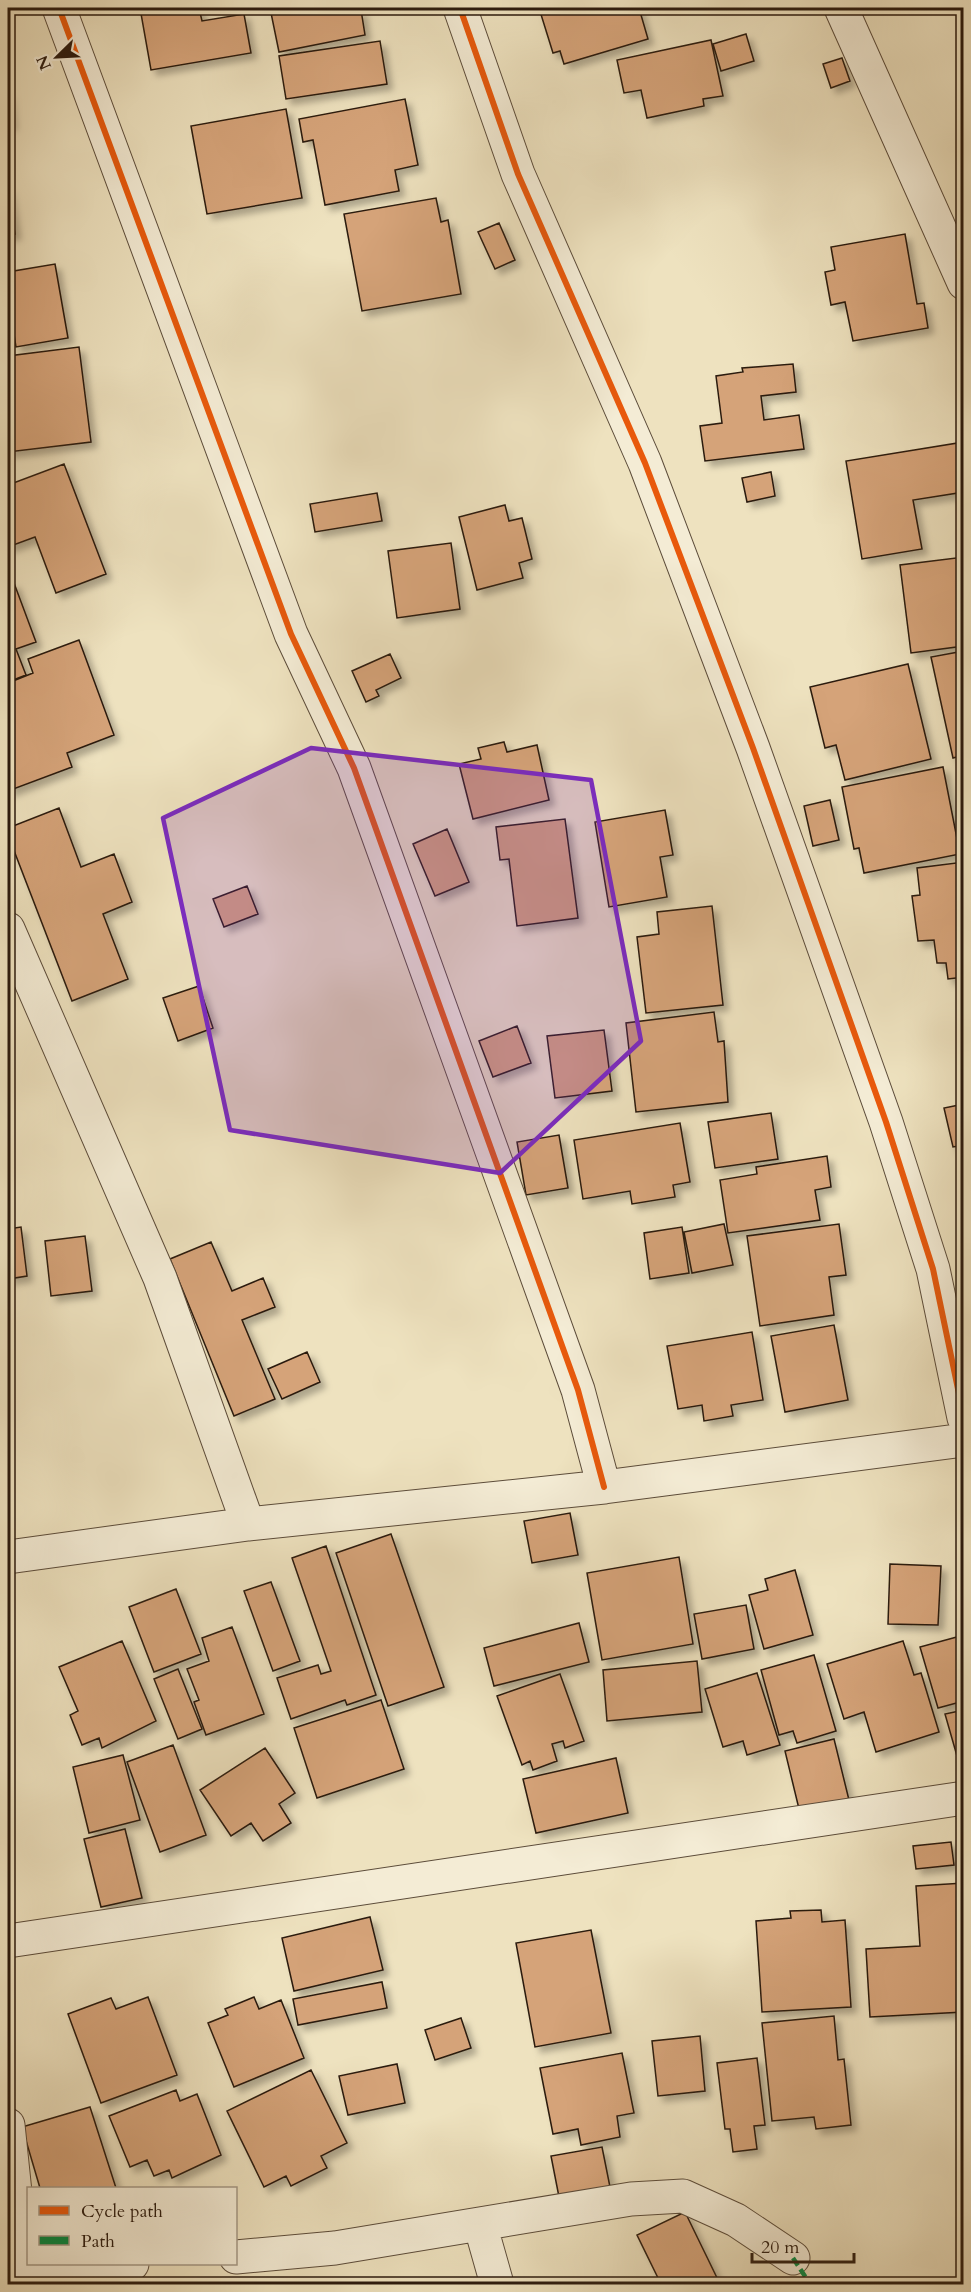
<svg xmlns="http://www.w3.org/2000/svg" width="971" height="2292" viewBox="0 0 971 2292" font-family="Cardo,serif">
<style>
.building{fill:#d5a379;stroke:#2b1a0e;stroke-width:1.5;filter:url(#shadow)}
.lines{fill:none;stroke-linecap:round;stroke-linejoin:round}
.minor-casing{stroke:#5c4c3a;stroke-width:35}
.minor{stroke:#f4ecd5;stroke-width:33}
.quiet{stroke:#00873e;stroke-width:4.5;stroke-dasharray:9 4.5;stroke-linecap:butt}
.cycleway-casing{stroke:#f4ecd5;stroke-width:10}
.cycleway{stroke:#e8590c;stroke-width:6}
.marked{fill:#7b2cbf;fill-opacity:0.2;stroke:#7b2cbf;stroke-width:4.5;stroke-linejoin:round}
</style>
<defs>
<filter id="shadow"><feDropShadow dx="5.5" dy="5.5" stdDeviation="3" flood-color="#0004"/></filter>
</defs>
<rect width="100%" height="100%" fill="#eee2bf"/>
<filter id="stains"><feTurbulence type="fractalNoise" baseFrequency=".00333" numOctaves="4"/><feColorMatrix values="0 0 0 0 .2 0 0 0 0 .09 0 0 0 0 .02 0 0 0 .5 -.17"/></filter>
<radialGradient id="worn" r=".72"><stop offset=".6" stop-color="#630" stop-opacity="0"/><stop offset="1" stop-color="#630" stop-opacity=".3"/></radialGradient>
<path class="building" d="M140 8H199L202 21 244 14 251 53 151 70Z
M270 8H347L348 13 361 10 365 35 279 52Z
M539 8H639L648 39 564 64 560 51 553 53Z
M746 34 754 61 721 71 713 44Z
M711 40 723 96 703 99 704 106 647 118 641 90 624 93 617 60Z
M380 41 387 84 286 99 279 56Z
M842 58 850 81 831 88 823 64Z
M8 93 11 124 8 125Z
M405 99 418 165 395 170 399 191 325 205 313 140 303 142 299 119Z
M286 109 302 198 207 214 191 126Z
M8 187 15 234 8 235Z
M436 198 441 222 448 220 461 294 362 311 344 214Z
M499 223 515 260 495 269 478 232Z
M905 234 917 304 924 303 928 328 853 341 845 302 831 305 825 272 835 270 831 247Z
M55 264 68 338 16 347 8 296V272Z
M79 347 91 442 8 452V356Z
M793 364 796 392 761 396 764 420 799 415 804 449 705 461 700 426 722 423 716 376 743 372 742 368Z
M964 442V492L913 500 922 549 862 559 846 461Z
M64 464 106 574 56 593 35 537 8 547V485Z
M771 472 775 496 747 502 742 478Z
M377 493 382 521 315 532 310 504Z
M505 505 509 521 522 518 532 559 519 563 523 578 477 590 459 517Z
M451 543 460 609 397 618 388 551Z
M964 557V646L911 653 900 565Z
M14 583 36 642 16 649 26 675 8 682V585Z
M79 640 114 735 67 753 72 767 8 791V683L33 673 28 659Z
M964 651V755L953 758 931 657Z
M390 654 401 678 376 690 379 696 366 702 352 671Z
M908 664 931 759 845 780 836 745 825 748 810 687Z
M504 742 507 752 537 745 549 800 473 819 459 764 481 759 478 748Z
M943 767 960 854 864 873 859 848 854 849 842 787Z
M830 800 839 840 813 846 804 806Z
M59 808 81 867 114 854 132 902 103 914 128 979 72 1001 8 835V828Z
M665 810 673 855 660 857 667 897 609 907 595 822Z
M565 819 578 918 517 926 509 859 500 860 496 827Z
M447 829 469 882 435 896 413 844Z
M964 862V977L948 979 946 963H937L934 940 918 941 912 896 920 895 917 868Z
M247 886 258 914 224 927 213 899Z
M712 906 723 1005 646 1013 637 937 659 934 657 912Z
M199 986 213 1028 178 1041 163 998Z
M714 1012 718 1042 724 1041 728 1102 636 1112 626 1023Z
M517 1026 531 1063 493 1077 479 1041Z
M604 1030 612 1091 555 1098 547 1036Z
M964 1104V1145L953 1147 944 1108Z
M771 1113 778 1159 715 1168 708 1122Z
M680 1123 690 1182 673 1185 675 1197 632 1204 630 1191 583 1199 574 1140Z
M559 1135 568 1188 526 1195 517 1142Z
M827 1156 831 1187 815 1190 820 1220 728 1233 720 1180 757 1174 756 1167Z
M724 1224 733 1265 692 1273 684 1232Z
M839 1224 846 1275 829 1277 834 1315 760 1326 747 1236Z
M21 1227 27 1276 8 1279V1229Z
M682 1227 689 1273 650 1279 644 1233Z
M85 1236 92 1291 51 1296 45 1241Z
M211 1242 232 1291 263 1278 275 1307 242 1320 275 1399 234 1416 170 1259Z
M834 1325 848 1400 785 1412 771 1336Z
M752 1332 763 1400 731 1405 733 1416 704 1421 702 1405 678 1409 667 1346Z
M307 1352 320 1382 282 1399 268 1369Z
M570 1513 578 1555 532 1563 524 1521Z
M391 1534 444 1687 388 1706 336 1553Z
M326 1546 376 1695 347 1705 345 1700 291 1719 277 1678 318 1665 321 1674 331 1671 292 1558Z
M679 1557 693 1644 602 1660 587 1573Z
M890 1564 941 1566 938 1625 888 1624Z
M795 1570 813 1635 764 1649 749 1595 768 1590 765 1579Z
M271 1582 300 1661 273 1671 244 1591Z
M176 1589 201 1654 154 1672 129 1607Z
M746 1605 754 1649 702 1659 694 1614Z
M579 1623 589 1662 494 1686 484 1648Z
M232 1627 264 1714 206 1735 194 1702 199 1700 187 1669 209 1661 202 1638Z
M964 1635V1701L938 1708 920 1647Z
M122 1641 156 1721 102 1748 99 1738 82 1745 70 1715 78 1711 59 1667Z
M903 1641 914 1675 921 1673 939 1732 876 1752 864 1712 844 1719 827 1664Z
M814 1655 836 1731 797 1743 793 1731 779 1735 761 1670Z
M697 1661 702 1712 607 1721 603 1670Z
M178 1669 202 1729 178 1739 154 1679Z
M757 1673 780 1745 747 1755 743 1741 723 1747 705 1689Z
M560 1674 584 1741 565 1748 563 1741 552 1744 557 1761 533 1770 530 1761 522 1765 497 1696Z
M381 1700 404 1769 317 1798 294 1728Z
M964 1710V1777H963L945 1714Z
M834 1739 849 1800 800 1813 785 1751Z
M173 1745 206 1835 160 1852 127 1762Z
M265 1748 295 1793 279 1804 291 1823 263 1841 251 1823 231 1836 200 1790Z
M123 1755 140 1820 89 1833 73 1767Z
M616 1758 628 1813 536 1833 523 1779Z
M125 1829 142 1898 101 1907 84 1839Z
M951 1842 954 1865 916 1869 913 1846Z
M964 1883V2012L870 2017 866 1949 920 1946 916 1886Z
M821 1910 822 1922 845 1920 851 2007 762 2012 756 1921 791 1918 790 1911Z
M370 1917 383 1970 294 1991 282 1938Z
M591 1930 611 2033 535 2047 516 1943Z
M382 1982 387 2008 298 2025 293 1999Z
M148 1997 177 2075 101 2103 68 2014 111 1998 116 2009Z
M254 1997 259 2009 281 2000 304 2058 234 2087 208 2023 228 2015 225 2009Z
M834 2016 838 2060 844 2059 851 2125 816 2129 814 2117 772 2121 762 2023Z
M461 2018 471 2048 435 2060 425 2030Z
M700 2036 705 2091 658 2096 652 2041Z
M622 2053 634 2113 617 2116 620 2137 581 2145 578 2129 553 2134 540 2068Z
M757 2058 765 2125 754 2126 757 2149 733 2152 730 2129H725L717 2063Z
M397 2064 405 2103 348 2115 339 2076Z
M311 2070 347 2143 321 2156 327 2168 291 2186 286 2176 264 2187 227 2111Z
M176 2090 180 2101 197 2094 221 2155 172 2178 169 2170 154 2176 147 2160 130 2167 109 2116Z
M90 2107 116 2188H40L22 2127Z
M602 2147 611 2192 560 2202 551 2156Z
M685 2212 720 2284H661L637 2235Z
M596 2279 598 2284H585Z"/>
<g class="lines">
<g class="minor-casing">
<path id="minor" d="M59 8 291 634 354 768 578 1390 604 1487
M460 8 518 174 645 463 753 748 886 1122 933 1269 964 1418
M841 8 964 283
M8 929 160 1278 248 1524
M8 1557 248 1524 604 1487 964 1440
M8 1941 964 1798
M8 2125 23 2269
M480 2224 497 2284
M236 2257 335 2248 631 2199 683 2196 736 2220 793 2258
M8 2271 132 2264"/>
</g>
<use href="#minor" class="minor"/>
<path class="quiet" d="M793 2258 810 2284"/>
<g class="cycleway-casing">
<path id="cycleway" d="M59 8 291 634 354 768 578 1390 604 1487
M460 8 518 174 645 463 753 748 886 1122 933 1269 964 1418"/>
</g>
<use href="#cycleway" class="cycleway"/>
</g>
<path class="marked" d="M311 748 591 780 641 1041 500 1173 230 1130 163 818Z"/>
<rect width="971" height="2292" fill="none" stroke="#eee2bf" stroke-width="30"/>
<rect x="9" y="9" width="953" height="2274" fill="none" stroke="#2b1a0e" stroke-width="3"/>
<rect x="15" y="15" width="941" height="2262" fill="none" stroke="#2b1a0e" stroke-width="1.5"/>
<rect x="27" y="2187" width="210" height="78" fill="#f4ecd5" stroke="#a49885" stroke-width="1.5"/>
<rect x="39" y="2206" width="30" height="9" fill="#e8590c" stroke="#a49885" stroke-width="1.5"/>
<text x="81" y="2217" font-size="18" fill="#2b1a0e">Cycle path</text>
<rect x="39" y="2236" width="30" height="9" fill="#00873e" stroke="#a49885" stroke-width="1.5"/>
<text x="81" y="2247" font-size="18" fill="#2b1a0e">Path</text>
<g transform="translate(57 57) rotate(246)" stroke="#f4ecd5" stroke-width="4.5" paint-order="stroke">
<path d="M0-4.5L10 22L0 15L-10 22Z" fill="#2b1a0e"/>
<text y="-9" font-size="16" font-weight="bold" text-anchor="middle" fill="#2b1a0e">N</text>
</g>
<path d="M752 2253v9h102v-9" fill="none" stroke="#2b1a0e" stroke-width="3"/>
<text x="761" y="2253" font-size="18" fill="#2b1a0e" stroke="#f4ecd5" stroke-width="4.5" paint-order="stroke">20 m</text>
<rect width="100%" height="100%" filter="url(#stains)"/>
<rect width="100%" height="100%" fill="url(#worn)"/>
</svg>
